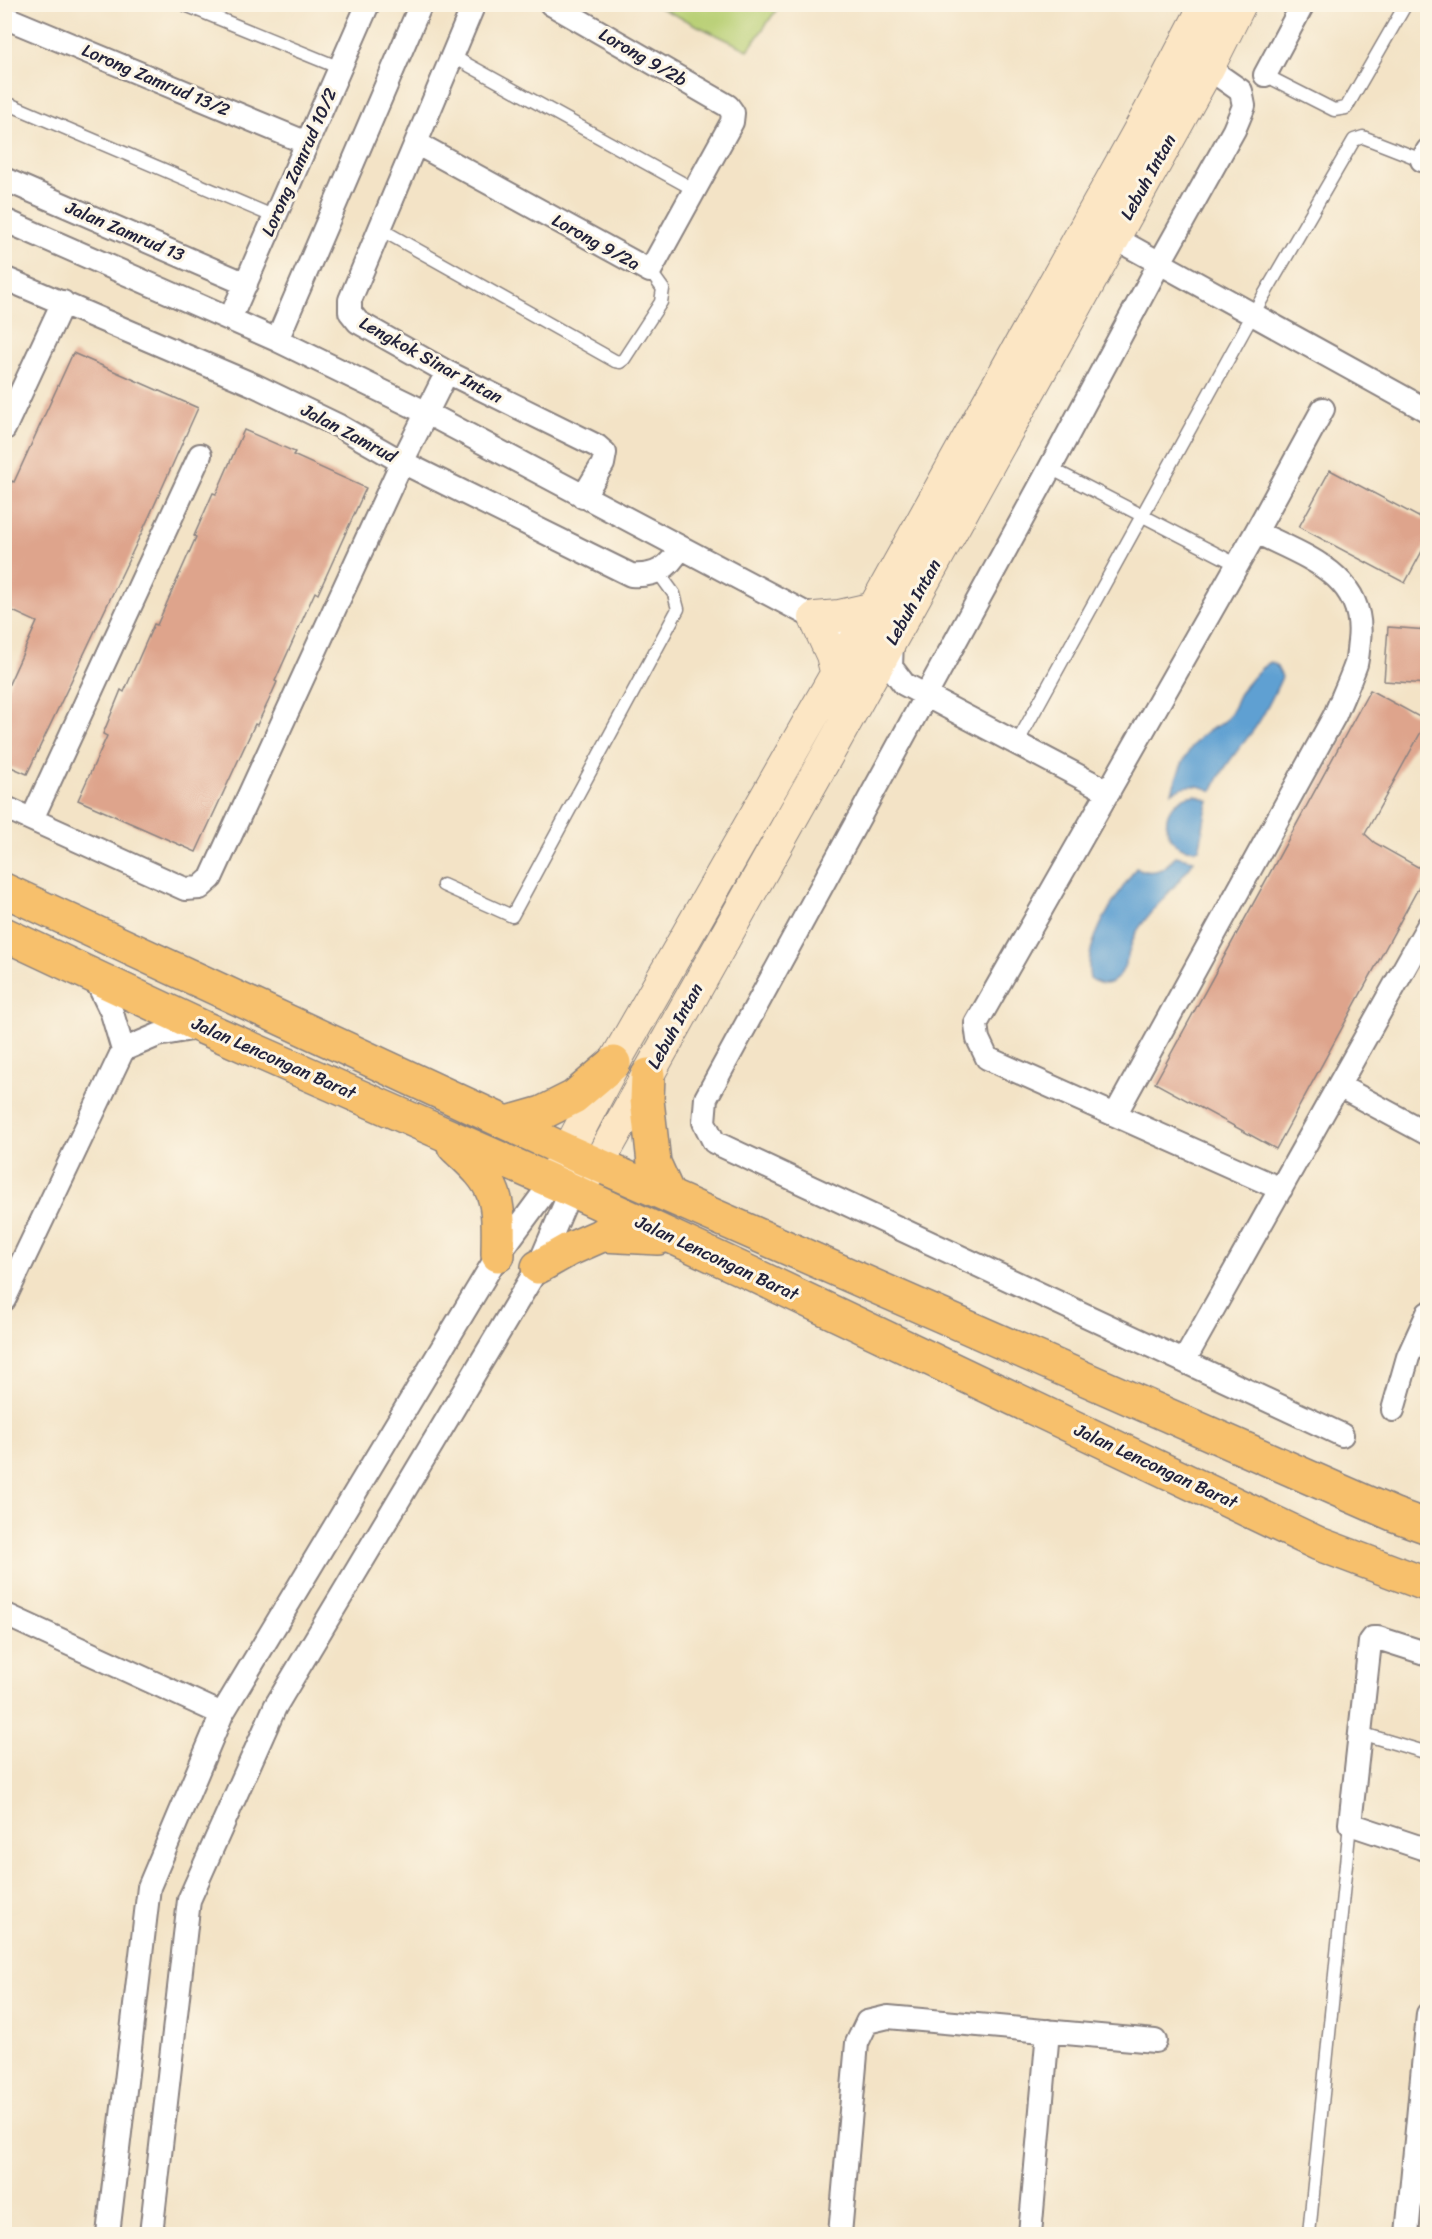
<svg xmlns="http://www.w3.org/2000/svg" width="1432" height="2239" viewBox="0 0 1432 2239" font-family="Sriracha,sans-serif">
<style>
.green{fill:#b8cf73;stroke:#6d7857;stroke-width:1.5}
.water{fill:#5ea0d2;stroke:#406186;stroke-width:1.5}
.building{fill:#dea48c}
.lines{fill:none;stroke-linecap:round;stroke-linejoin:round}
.lane-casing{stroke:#8a8280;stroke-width:15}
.street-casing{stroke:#8a8280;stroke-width:26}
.secondary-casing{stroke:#8a8280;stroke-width:34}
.highway-casing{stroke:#8a8280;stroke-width:36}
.lane{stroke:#fff;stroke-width:12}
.street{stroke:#fff;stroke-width:22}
.secondary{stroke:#fce6c4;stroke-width:32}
.highway{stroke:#f7c06c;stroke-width:33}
.labels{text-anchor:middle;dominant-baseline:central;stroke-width:6;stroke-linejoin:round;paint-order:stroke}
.street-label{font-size:18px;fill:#22223b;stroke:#fcf5e5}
</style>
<rect width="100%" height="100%" fill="#fcf5e5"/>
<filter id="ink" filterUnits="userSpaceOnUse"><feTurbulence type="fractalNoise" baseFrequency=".0167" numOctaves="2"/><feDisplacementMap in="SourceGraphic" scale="12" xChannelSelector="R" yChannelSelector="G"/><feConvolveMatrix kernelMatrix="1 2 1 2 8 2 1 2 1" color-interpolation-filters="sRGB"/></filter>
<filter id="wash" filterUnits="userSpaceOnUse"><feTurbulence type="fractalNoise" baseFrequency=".008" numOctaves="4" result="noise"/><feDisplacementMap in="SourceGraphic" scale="24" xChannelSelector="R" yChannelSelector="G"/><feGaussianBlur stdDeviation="1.35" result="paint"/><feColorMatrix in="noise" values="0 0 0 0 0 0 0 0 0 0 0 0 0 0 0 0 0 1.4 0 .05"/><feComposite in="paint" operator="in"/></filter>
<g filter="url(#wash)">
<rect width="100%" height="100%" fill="#f3e3c6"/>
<path class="green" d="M654 5H780L748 50Z"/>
<path class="water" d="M1271 662 1276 665 1282 677C1273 696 1265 715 1252 732 1238 750 1221 770 1212 791 1198 784 1186 784 1172 792 1178 770 1188 746 1206 732 1214 727 1224 724 1229 716 1234 710 1235 702 1239 695 1246 684 1260 667 1271 662Z
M1196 795 1209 801C1203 816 1204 833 1199 849 1161 856 1152 799 1196 795Z
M1175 856 1194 860C1178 887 1152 906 1136 933 1128 947 1128 968 1116 979 1108 987 1098 984 1090 978 1082 943 1117 896 1136 868 1152 876 1166 870 1175 856Z"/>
<g id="blocks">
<path class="building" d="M73 353 198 408 149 517 27 774 4 764V695L37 622 4 607V498L12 481 14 482Z
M244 430 295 452 293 455 366 488 318 594 315 592 275 681 277 682 269 700 257 725 255 724 196 852 78 800 107 736 103 734 121 690 124 692 154 624 157 625 196 537 194 536 205 511 213 493 216 494Z
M1330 470 1428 522V540L1405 583 1299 527Z
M1388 627 1428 630V684L1384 681Z
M1370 690 1427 721 1365 834 1375 843 1427 872 1276 1149 1155 1083Z"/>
</g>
</g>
<g filter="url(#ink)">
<use href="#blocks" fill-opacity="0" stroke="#8a8280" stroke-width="1.5"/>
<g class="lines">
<g class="lane-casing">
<path id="lane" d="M183 4 340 68
M452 56 695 190
M1265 75 1334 110 1346 108 1406 4
M4 102 275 217
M380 229 615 361 620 362 624 359 661 302 663 289 650 271
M1050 468 1238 565
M1017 743 1253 314 1354 140 1363 137 1422 160
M443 885 512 916 678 609 674 594 658 572
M1360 1733 1428 1753
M1309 2234 1350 1824"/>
</g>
<g class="street-casing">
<path id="street" d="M474 4 350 300V312L358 322 447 372 597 446 605 453 603 464 583 497
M4 17 307 143
M1208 68 1241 91 1244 106 1234 130 1159 264 1050 468 706 1098 704 1122 714 1142 1342 1435
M1265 75 1303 4
M416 143 650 271 732 122 733 113 728 106 551 4
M1422 160 1428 150
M4 179 246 284
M4 220 277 340 427 413 856 640
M1100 230 1428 411
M4 278 254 385 339 426 402 462 631 575C655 577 669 568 680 548
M230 319 368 4
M277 340 421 4
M4 429 63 302
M892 640 891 667 904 684 1109 792
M4 807 185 889 200 888 211 878 402 462 447 372
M32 819 200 455
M93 974 112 1013 123 1050
M1339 1086 1428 1134
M1115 1115 1335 715C1342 698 1350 681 1356 664 1358 656 1358 648 1359 641 1367 575 1304 556 1256 532
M1281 1189 987 1058 978 1039 976 1024 1256 532 1323 409
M4 1300 123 1050 158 1035 202 1027
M1184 1361 1428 926
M1393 1410 1408 1357 1428 1313
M4 1614 222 1714
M1428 1654 1378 1638H1373L1370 1642 1350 1824 1428 1850
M108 2234 149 1887 222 1714 498 1255 552 1182
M151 2234 189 1900 275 1707 538 1267 571 1190
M840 2234 857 2043 867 2022 888 2017 1155 2041
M1030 2234 1048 2031
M1407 2234 1428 2014"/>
</g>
<g class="secondary-casing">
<path id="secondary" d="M837 675 832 655 815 618 839 616 874 608
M552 1182 614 1063 874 608 1150 111 1206 4
M579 1183 598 1164 858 700 1208 68 1240 4"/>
</g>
<g class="highway-casing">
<path id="highway" d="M4 890 569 1152 1395 1515 1428 1527
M4 934 202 1027 571 1190 750 1273 1319 1544 1428 1585
M648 1075 647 1100 654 1163 669 1196
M507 1123 542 1113 574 1097 614 1063
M454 1146C468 1160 486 1174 493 1193 500 1211 498 1236 498 1255
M538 1267 568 1250 602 1235 658 1238"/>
</g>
<use href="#lane" class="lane"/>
<use href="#street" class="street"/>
<use href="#secondary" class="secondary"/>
<use href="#highway" class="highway"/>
</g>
</g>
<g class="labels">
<g class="street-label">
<text transform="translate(643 57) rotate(30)">Lorong 9/2b</text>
<text transform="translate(156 80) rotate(23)">Lorong Zamrud 13/2</text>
<text transform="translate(299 162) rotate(-66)">Lorong Zamrud 10/2</text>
<text transform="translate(1148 177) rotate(-61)">Lebuh Intan</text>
<text transform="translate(125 231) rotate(23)">Jalan Zamrud 13</text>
<text transform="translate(596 242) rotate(29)">Lorong 9/2a</text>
<text transform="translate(431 360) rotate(29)">Lengkok Sinar Intan</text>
<text transform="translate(349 433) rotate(28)">Jalan Zamrud</text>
<text transform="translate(913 602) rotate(-61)">Lebuh Intan</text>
<text transform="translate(675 1026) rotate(-61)">Lebuh Intan</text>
<text transform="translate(274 1058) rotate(24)">Jalan Lencongan Barat</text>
<text transform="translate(717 1258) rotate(25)">Jalan Lencongan Barat</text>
<text transform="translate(1156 1466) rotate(25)">Jalan Lencongan Barat</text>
</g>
</g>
<rect width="1432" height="2239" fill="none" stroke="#fcf5e5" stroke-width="24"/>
</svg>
